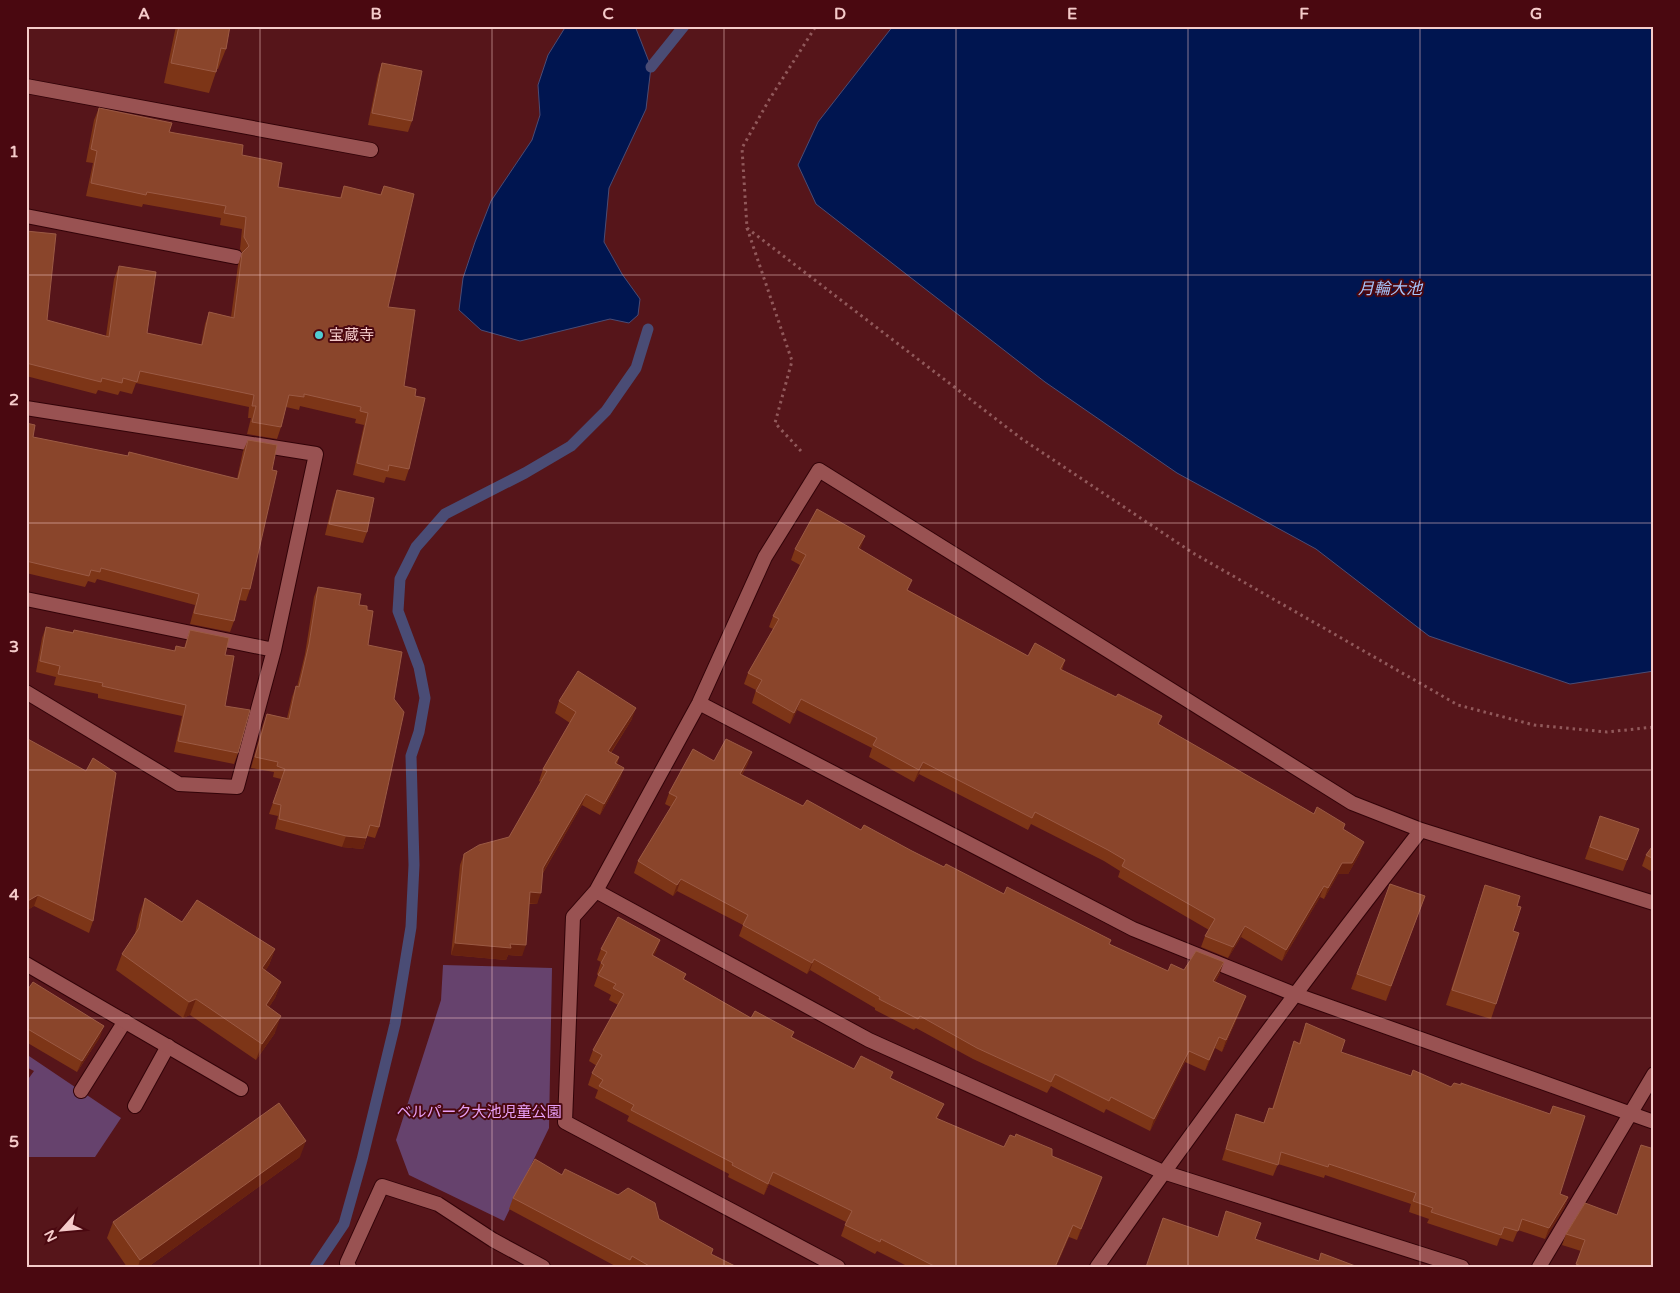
<svg xmlns="http://www.w3.org/2000/svg" width="1680" height="1293" viewBox="0 0 1680 1293" font-family="'Varela Round','Noto Sans JP',sans-serif">
<style>
.green{fill:#66426d}
.water{fill:#001550;stroke:#4a4c75}
.lines{fill:none;stroke-linecap:round;stroke-linejoin:round}
.stream{stroke:#4a4c75;stroke-width:11}
.service-casing{stroke:#320308;stroke-width:16}
.minor-casing{stroke:#320308;stroke-width:16}
.path{stroke:#91595b;stroke-width:3;stroke-dasharray:2.5 4;stroke-linecap:butt}
.service{stroke:#995252;stroke-width:14}
.minor{stroke:#995252;stroke-width:14}
.wall{fill:#7d3517}
.shaded-wall{fill:#682210}
.building{fill:#8a452b;stroke:#9b5a44}
.grid{fill:none;stroke:#f5cbca;stroke-width:1;stroke-opacity:0.55}
.poi-dot{fill:#51ccd3;stroke:#4a0810;stroke-width:2}
.labels{text-anchor:middle;dominant-baseline:central;stroke-width:4;stroke-linejoin:round;paint-order:stroke}
.poi-label{font-size:15px;fill:#f5cbca;stroke:#4a0810;text-anchor:start}
.park-label{font-size:15px;fill:#e79ff6;stroke:#4a0810}
.water-label{font-size:16px;font-style:italic;fill:#a6c6fd;stroke:#4a0810}
.neatline{fill:none;stroke:#f5cbca;stroke-width:2}
.grid-label{font-size:16px;text-anchor:middle;font-weight:bold;fill:#f5cbca}
</style>
<rect width="100%" height="100%" fill="#56151a"/>
<path class="green" d="M443 965 552 968 549 1128 504 1221 409 1175 396 1140 441 1000Z
M26 1054 121 1118 95 1157H26V1082L34 1071 26 1067Z"/>
<path class="water" d="M566 26H635L651 67 646 109 609 188 604 242 622 274 640 299 638 315 629 323 610 319 520 341 481 330 459 310 463 278 475 242 491 201 532 140 540 115 538 85 548 55Z
M893 26H1654V671L1570 684 1429 636 1316 549 1177 473 1045 382 816 204 798 165 818 122Z"/>
<g class="lines">
<path class="stream" d="M651 67 684 26
M315 1267 344 1224 362 1160 395 1024 411 927 414 865 411 756 419 732 425 698 419 667 398 611 400 579 416 547 445 514 525 473 571 446 606 411 636 368 648 329"/>
<g class="service-casing">
<path id="service" d="M26 216 236 257
M81 1091 125 1021
M135 1106 168 1046"/>
</g>
<g class="minor-casing">
<path id="minor" d="M26 86 371 150
M26 408 316 454 274 650
M26 599 274 650 237 787 179 784 26 692
M699 703 1133 929 1294 994 1654 1122
M596 891 869 1040 1163 1172 1462 1267
M26 964 241 1089
M349 1267 347 1263 382 1186 438 1204 493 1240 543 1267
M838 1267 565 1122 573 917 596 891 699 703 765 557 819 470 1352 803 1421 830 1654 903
M1097 1267C1201 1118 1310 973 1421 830
M1539 1267 1654 1074"/>
</g>
<path class="path" d="M747 228 1022 439 1193 553 1458 705 1534 725 1607 732 1654 727
M801 451 775 423 792 361 747 228 742 148 769 100 816 26"/>
<use href="#service" class="service"/>
<use href="#minor" class="minor"/>
</g>
<path class="wall" d="M176 26H230L226 49 218 69H217L209 93 164 83Z
M382 63 412 121 408 132 368 125 378 75Z
M99 108 242 155 278 187 340 198 344 186 380 195 384 186 388 307 404 386 415 396 409 469 405 481 386 477 384 483 353 475 364 425 355 423 356 419 300 406 299 410 286 407 281 427 277 439 247 434 251 418H248L249 407 136 383 132 394 120 391 118 395 98 390 96 394 26 376V231L47 320 106 336 114 279 119 266 147 333 201 345 205 324 209 312 231 317 238 265 242 253 240 249 242 229 220 225 221 218 143 204 142 207 86 196 93 163 86 162 94 120Z
M26 423 33 437 128 456 129 452 237 479 243 451 248 440 272 470 250 589 246 601 239 600 234 621 230 632 190 624 195 605 97 579 95 583 88 581 85 587 26 573Z
M337 490 367 532 363 543 325 535 333 501Z
M861 547 860 549 908 590 1028 656 1065 660 1062 670 1314 814 1343 830 1360 853 1348 874H1338L1324 899 1320 897 1282 961 1241 937 1228 958 1201 947 1205 936 1209 930 1118 877 1120 871 1104 861 1031 824 1028 830 919 774 914 782 869 757 872 748 797 710 790 724 752 703 756 690 744 684 748 673 773 629 769 627 773 616 800 565 791 560 795 549Z
M318 587 359 605 368 645 394 699 379 827 375 838 367 836 363 849 342 847 275 829 278 816 269 814 281 779 273 777 274 772 251 768 263 725 267 714 287 718 292 697 296 686 297 687 305 654 314 597Z
M46 627 174 651 176 646 184 648 190 630 225 655V706L238 753 234 764 174 752 182 716 98 698V694L54 685 56 677 36 672 42 638Z
M559 701 632 719 611 753 619 757 617 764 620 779 600 815 582 805 543 873 537 904H529L522 956 508 955 506 960 451 955 460 865 464 854 509 837 541 782 539 781 543 769 570 723 555 713Z
M26 738 93 921 89 933 34 906 26 911Z
M748 763 742 775 803 806 912 851 944 867 1004 894 1109 944 1168 971 1184 970 1220 973 1215 982 1246 996 1242 1007 1222 1052 1215 1048 1205 1071 1185 1062 1150 1131 1106 1109 1104 1113 1051 1086 1047 1093 973 1059 916 1028 914 1030 875 1010V1008L810 970 807 974 739 936 743 925 677 891 673 896 634 873 638 861 671 807 665 804 669 793Z
M1600 816 1639 829 1623 871 1585 859Z
M1654 844V873L1642 866 1646 855Z
M1390 884 1425 896 1386 1001 1351 989Z
M1485 885 1517 906 1513 931 1496 1004 1491 1019 1446 1005Z
M145 898 182 922 275 949 269 965 265 971 281 982 275 998 269 1007 275 1033 256 1060 190 1015 183 1018 116 970 122 954 135 934 139 915Z
M660 940 653 956 686 974 684 979 751 1018 794 1032 792 1037 854 1069 891 1078 939 1115 937 1119 1004 1147 1052 1156 1098 1188 1077 1240 1069 1237 1056 1267H909L877 1251 875 1254 841 1236 846 1222 769 1184 764 1195 728 1177 729 1174 627 1121 629 1116 595 1098 598 1090 588 1085 592 1073 597 1066 589 1061 593 1050 618 1005 609 1000 611 995 594 986 598 975 597 974 601 962 597 960 601 949Z
M26 992 100 1037 77 1072 26 1042Z
M1306 1023 1341 1052 1560 1194 1568 1197 1564 1208 1545 1239 1518 1230 1513 1242 1500 1238 1497 1246 1427 1223 1429 1219 1409 1212 1411 1204 1325 1175 1324 1178 1278 1164 1273 1176 1222 1160 1236 1114 1263 1123 1269 1108 1272 1109 1294 1041 1299 1043Z
M300 1157 148 1267H127L107 1238 113 1222Z
M562 1175 659 1219 713 1249 711 1255 737 1267H617L509 1209 513 1198Z
M1585 1203 1654 1267H1575L1581 1251 1562 1245 1566 1234Z"/>
<path class="shaded-wall" d="M865 536 861 547 854 559 858 548Z
M801 699 797 710 790 724 794 713Z
M636 708 632 719 604 763 608 751Z
M752 752 748 763 736 785 740 774Z
M923 762 919 774 914 782 919 770Z
M624 768 620 779 600 815 604 804Z
M586 794 582 805 539 879 543 868Z
M346 836 366 838 363 849 342 847Z
M1364 842 1360 853 1348 874H1338L1324 899 1328 888 1342 863Z
M681 879 677 891 673 896 677 885Z
M1324 886 1320 897 1282 961 1286 950Z
M530 892 541 893 537 904 526 903Z
M38 895 34 906 26 911V902Z
M1245 926 1241 937 1228 958 1233 947Z
M660 940 656 952 647 967 652 955Z
M455 943 510 944 526 945 522 956 508 955 506 960 451 955Z
M275 949 269 965 256 985 262 968Z
M814 959 810 970 807 974 812 963Z
M1224 962 1220 973 1209 992 1213 981Z
M281 982 275 998 260 1021 266 1005Z
M1246 996 1242 1007 1222 1052 1226 1040Z
M196 999 190 1015 183 1018 189 1002Z
M281 1016 275 1033 256 1060 262 1044Z
M104 1026 100 1037 77 1072 82 1061Z
M1219 1037 1215 1048 1205 1071 1209 1060Z
M1189 1051 1185 1062 1150 1131 1154 1119Z
M944 1104 939 1115 932 1130 936 1118Z
M306 1141 300 1157 148 1267H138L140 1260Z
M773 1172 769 1184 764 1195 768 1184Z
M1102 1177 1098 1188 1077 1240 1081 1229Z
M1568 1197 1564 1208 1545 1239 1549 1228Z
M1073 1225 1056 1267H1055Z"/>
<path class="building" d="M179 26H230L226 49 221 48 216 72 171 63Z
M382 63 422 71 412 121 372 113Z
M99 108 172 123 169 132 243 145 242 155 282 163 278 187 341 198 344 186 381 195 384 186 414 194 388 307 415 310 404 386 416 389 415 396 425 398 409 469 389 465 388 471 357 463 368 413 360 411 361 407 304 394V397L289 395 281 427 252 422 256 406H252L254 395 140 371 137 382 123 378 122 383 102 378 101 382 26 363V231L56 234 47 320 109 337 119 266 156 272 147 333 202 345 209 312 234 318 242 253 249 246 244 237 246 217 224 213 226 206 147 192 146 195 91 183 97 151 91 149Z
M26 423 35 425 33 437 128 456 129 452 238 479 248 440 277 445 272 470 277 471 250 589 242 588 234 621 194 613 199 594 101 568 100 572 91 570 89 576 26 561Z
M337 490 374 498 367 532 329 524Z
M817 509 865 536 858 548 912 580 907 590 1028 656 1035 643 1065 660 1060 669 1116 697 1118 694 1162 716 1158 724 1314 814 1317 807 1345 824 1343 829 1364 842 1352 863H1342L1328 888 1324 886 1286 950 1245 926 1233 947 1205 936 1215 919 1122 866 1125 860 1108 850 1035 812 1032 818 923 762 919 770 873 745 877 738 801 699 794 713 756 691 762 680 748 673 779 619 773 616 806 555 795 549Z
M318 587 361 594 359 605 367 606V610L373 611 368 645 402 652 394 699 404 712 379 827 370 825 366 838 346 836 279 819 281 805 273 803 285 769 277 766 278 762 255 757 267 714 289 719 296 686 299 687 309 644Z
M46 627 73 633 74 630 175 651 176 646 185 648 190 630 229 638 225 655 234 656 225 706 250 710 238 753 178 741 186 705 102 686 103 683 58 674 60 666 40 661Z
M578 671 636 708 608 751 619 757 615 763 624 768 604 804 586 794 543 868 541 893 530 892 526 945 510 944 511 948 455 943 464 854 479 845 509 837 547 771 543 769 576 712 559 701Z
M26 738 86 771 93 758 116 773 93 921 38 895 26 902Z
M726 739 752 752 740 774 803 806 807 800 861 830 864 825 912 851 944 867 946 864 1004 894 1007 887 1111 940 1109 944 1168 971 1171 964 1184 970 1196 951 1224 962 1213 981 1246 996 1226 1040 1219 1037 1209 1060 1189 1051 1154 1119 1111 1097 1109 1101 1055 1074 1051 1082 977 1048 920 1016 918 1019 879 999 880 997 814 959 812 963 743 925 748 915 681 879 677 885 638 861 677 797 669 793 693 749 714 761Z
M1600 816 1639 829 1627 860 1590 847Z
M1654 844V859L1646 855Z
M1390 884 1425 896 1391 986 1357 974Z
M1485 885 1520 896 1517 906 1521 907 1513 931 1519 933 1496 1004 1452 990Z
M145 898 182 922 197 900 275 949 262 968 281 982 266 1005 281 1016 262 1044 196 999 189 1002 122 954 139 928Z
M618 917 660 940 652 955 686 974 683 979 751 1018 755 1011 794 1032 791 1037 854 1069 861 1056 893 1072 890 1078 944 1104 936 1118 1004 1147 1010 1135 1015 1137 1016 1134 1052 1149V1156L1102 1177 1081 1229 1073 1225 1055 1267H936L881 1239 880 1242 845 1225 852 1211 773 1172 768 1184 732 1165 733 1163 631 1110 634 1105 599 1086 603 1080 592 1073 602 1055 593 1050 624 994 613 988 616 984 598 975 604 965 601 963 607 952 601 949Z
M33 982 104 1026 82 1061 26 1028V992Z
M1306 1023 1345 1040 1341 1052 1411 1076 1413 1070 1451 1087 1454 1083 1461 1085V1083L1550 1114 1553 1106 1585 1116 1560 1194 1568 1197 1549 1228 1522 1219 1518 1231 1504 1227 1501 1235 1431 1212 1433 1208 1413 1201 1416 1193 1329 1164 1328 1167 1281 1152 1278 1165 1226 1149 1236 1114 1264 1123 1269 1108 1273 1109 1294 1041 1300 1044Z
M279 1103 306 1141 140 1260 113 1222Z
M1641 1145 1654 1149V1267H1583L1576 1264 1585 1240 1566 1234 1585 1203 1617 1215Z
M535 1159 562 1175 565 1169 618 1195 628 1188 655 1203 659 1219 713 1249 711 1254 737 1267H651L632 1256 630 1260 513 1198Z
M1226 1211 1261 1223 1255 1239 1319 1261 1321 1253 1358 1267H1146L1163 1218 1218 1237Z"/>
<path class="grid" d="M260 26V1267M492 26V1267M724 26V1267M956 26V1267M1188 26V1267M1420 26V1267M26 275H1654M26 523H1654M26 770H1654M26 1018H1654"/>
<circle class="poi-dot" cx="319" cy="335" r="5"/>
<g class="labels">
<g class="poi-label">
<text x="329" y="335">宝蔵寺</text>
</g>
<g class="park-label">
<text x="479" y="1112">ベルパーク大池児童公園</text>
</g>
<g class="water-label">
<text x="1390" y="289">月輪大池</text>
</g>
</g>
<rect width="1680" height="1293" fill="none" stroke="#4a0810" stroke-width="55"/>
<g transform="translate(62 1230) rotate(243)" stroke="#4a0810" stroke-width="4" paint-order="stroke">
<path d="M0-4L9 19L0 12L-9 19Z" fill="#f5cbca"/>
<text y="-8" font-size="14" font-weight="bold" text-anchor="middle" fill="#f5cbca">N</text>
</g>
<rect x="28" y="28" width="1624" height="1238" class="neatline"/>
<g class="grid-label">
<text x="144" y="19">A</text>
<text x="376" y="19">B</text>
<text x="608" y="19">C</text>
<text x="840" y="19">D</text>
<text x="1072" y="19">E</text>
<text x="1304" y="19">F</text>
<text x="1536" y="19">G</text>
<text x="14" y="157">1</text>
<text x="14" y="405">2</text>
<text x="14" y="652">3</text>
<text x="14" y="900">4</text>
<text x="14" y="1147">5</text>
</g>
</svg>
